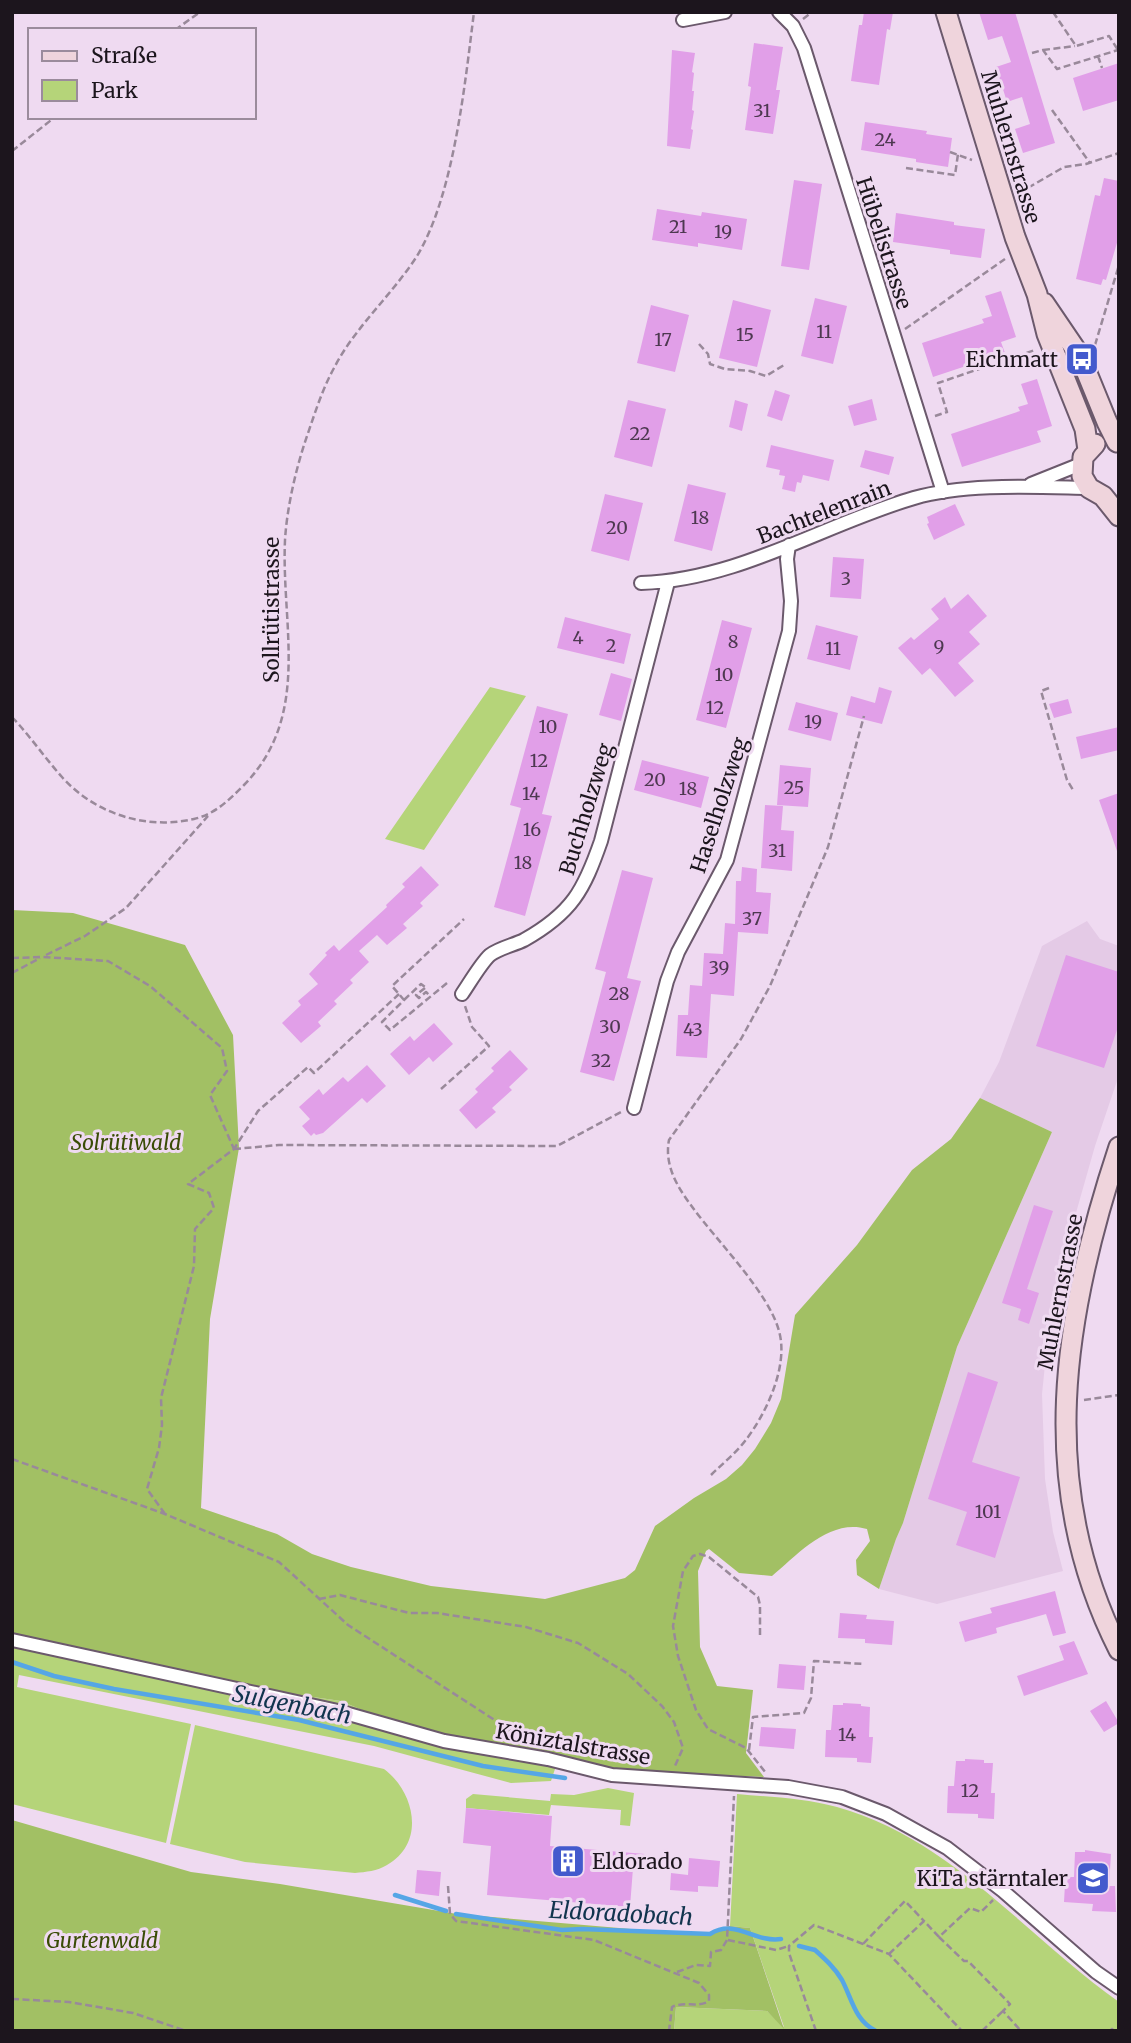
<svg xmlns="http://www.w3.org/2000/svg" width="1131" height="2043" viewBox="0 0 1131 2043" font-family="Merriweather,serif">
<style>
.built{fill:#e4cae6}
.green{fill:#b5d479}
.forest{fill:#a2c064}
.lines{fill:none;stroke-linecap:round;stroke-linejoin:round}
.stream{stroke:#55a6e6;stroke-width:4.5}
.building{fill:#e19fe8}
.street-casing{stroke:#6b596c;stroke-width:16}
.secondary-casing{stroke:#6b596c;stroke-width:23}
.path{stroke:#99899a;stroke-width:2.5;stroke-dasharray:7 3.5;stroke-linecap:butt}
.street{stroke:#fff;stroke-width:12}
.secondary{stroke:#efd4dc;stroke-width:19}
.labels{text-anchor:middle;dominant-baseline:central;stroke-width:6;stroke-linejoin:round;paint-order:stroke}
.number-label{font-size:18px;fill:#4d3850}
.street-label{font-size:21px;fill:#1c151d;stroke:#efdaf1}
.poi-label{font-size:21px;fill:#1c151d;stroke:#efdaf1;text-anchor:end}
.park-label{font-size:21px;font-style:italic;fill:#3a4c06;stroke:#efdaf1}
.water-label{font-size:23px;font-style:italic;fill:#11344e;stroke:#efdaf1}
</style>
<rect width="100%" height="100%" fill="#efdaf1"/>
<path class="built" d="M1087 921 1100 939 1119 946V1075L1095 1146 1064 1255 1049 1326 1042 1394 1045 1479 1053 1532 1063 1571 937 1604 879 1589 896 1539 903 1523 957 1347 1052 1132 980 1098 999 1062 1042 946Z"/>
<path class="green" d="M490 687 526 696 424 850 385 839Z
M12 1640 182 1678 341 1701 415 1733 557 1763 551 1781 511 1783 374 1746 19 1675 17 1687 191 1724 166 1843 12 1804Z
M195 1725 384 1769C415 1792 426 1843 387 1865 377 1871 366 1872 355 1873L245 1862 170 1844Z
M608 1788 634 1793 630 1826 620 1825 621 1810 551 1805 549 1815 466 1808V1799L473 1794 550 1801 551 1794 574 1795Z
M737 1794C770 1797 804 1798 837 1807 950 1838 1026 1936 1119 2002V2031H674L676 2007 767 2011 784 2027 750 1928 730 1926Z"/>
<path class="forest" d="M12 910 73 913 185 945 233 1035 239 1148 210 1319 201 1508 277 1534 312 1554 351 1567 431 1586 545 1599 625 1578 635 1570 655 1526 694 1498 726 1479 742 1465 755 1449 771 1423 781 1399 795 1315 857 1245 912 1170 951 1139 980 1098 1052 1132 957 1347 903 1523 896 1539 879 1589 857 1575 856 1560 870 1541 867 1529C830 1518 798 1554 772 1576L739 1573 709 1549 706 1551 698 1571 700 1647 717 1686 753 1690 746 1753 764 1777 652 1772 557 1763 415 1733 341 1701 182 1678 12 1640Z
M12 1820 191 1872 280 1884 457 1914 701 1935 730 1926 750 1928 784 2029 767 2011 676 2007 674 2031H12Z"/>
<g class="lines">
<path class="stream" d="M12 1662 54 1676 114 1689 299 1720 483 1766 565 1778
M395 1895 446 1911
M456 1914 562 1930 582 1929 710 1934C736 1918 754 1943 781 1939
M799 1946 815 1950
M815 1950C825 1959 835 1968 842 1980 852 1999 855 2021 876 2031"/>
</g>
<path class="building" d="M864 12H893L890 30 887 29 879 85 851 81 859 25H862Z
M979 12H1015L1055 143 1023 153 1015 129 1030 124 1022 97 1007 102 996 67 1011 62 1002 36 988 40Z
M754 43 783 47 776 90H780L773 134 745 130 751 87 748 86Z
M672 50 695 53 692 72 694 73 692 91H694L692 110 694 111 691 129 693 130 690 149 667 146Z
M1119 63V100L1083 111 1073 78Z
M865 122 927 131 926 134 952 138 948 167 916 162V159L861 150Z
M1104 178 1119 181V236L1106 280 1103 279 1101 285 1076 279 1095 195 1100 196Z
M794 180 822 184 809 270 781 266Z
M657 209 701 216 702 212 747 219 742 250 698 243V247L652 240Z
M896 213 954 222V225L985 229 981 258 950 254V250L893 242Z
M1001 291 1016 337 1001 342 1005 353 933 377 922 343 984 323 982 319 992 316 985 296Z
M815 298 847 306 833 364 801 356Z
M733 300 771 310 757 367 719 358Z
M651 305 689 315 675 372 637 363Z
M1037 379 1052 426 1037 431 1041 442 962 467 951 434 1020 411 1018 407 1028 404 1021 384Z
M775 390 790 395 782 421 767 416Z
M872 399 877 420 854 426 848 406Z
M628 400 666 409 652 467 614 457Z
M735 400 748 404 742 431 729 427Z
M771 445 834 460 829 481 803 475 801 483 797 482 795 492 782 489 785 476 779 475 780 470 766 467Z
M865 450 894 457 889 475 860 467Z
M688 484 726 493 712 551 674 541Z
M605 494 643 503 629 561 591 551Z
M955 504 965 525 934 540 927 524 929 523 927 517Z
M833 557 864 559 861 599 830 597Z
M968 594 987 616 969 632 980 644 958 663 974 681 955 697 930 668 922 675 898 648 911 637 914 640 939 619 931 609 945 597 951 609Z
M565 617 631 634 624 664 557 648Z
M722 620 752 628 726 728 696 720Z
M816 625 858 636 850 670 807 659Z
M611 673 632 679 621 721 599 715Z
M879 687 892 691 882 724 846 715 851 696 875 703Z
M1068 699 1072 713 1054 718 1049 704Z
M796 702 838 713 831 741 788 730Z
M537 706 568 714 542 814 552 816 525 916 494 907 521 808 510 805Z
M1119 727V750L1081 759 1076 737Z
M642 760 709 777 701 808 634 790Z
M780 765 811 768 808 807 777 805Z
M1119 793V851H1117L1099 800Z
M765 805 783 806 781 830 794 831 792 871 761 868Z
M421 866 439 885 420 903 423 906 403 924 407 928 387 945 377 935 359 951 369 962 350 980 353 983 334 1001 337 1004 318 1022 321 1026 301 1043 282 1023 301 1005 298 1001 318 984 309 974 327 955 325 953 334 945 339 951 387 907 386 905 405 887 402 884Z
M742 867 757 869 756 892 771 893 768 934 738 932 734 996 711 994 707 1058 676 1056 678 1015H688L690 985 702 986 704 953 723 954 725 923 735 924 736 881H741Z
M622 870 653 878 627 978 641 981 614 1081 580 1072 606 972 595 969Z
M1066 955 1119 972V1024L1104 1068 1036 1046Z
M434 1023 453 1044 433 1062 429 1057 409 1075 390 1054 410 1036 414 1041Z
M510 1050 528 1069 509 1087 512 1090 492 1108 496 1112 476 1129 459 1110 478 1092 475 1089 494 1071 491 1068Z
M367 1065 386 1086 367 1103 362 1098 323 1133 316 1135 314 1133 311 1136 302 1126 310 1119 299 1107 319 1089 323 1095 343 1077 348 1082Z
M1034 1205 1053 1211 1027 1289 1039 1293 1029 1324 1018 1320 1021 1309 1002 1303Z
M968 1372 998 1382 972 1462 1020 1477 995 1558 956 1545 967 1512 928 1499Z
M1055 1591 1066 1633 1053 1636 1046 1614 996 1628 997 1633 965 1642 959 1622 992 1613 990 1608Z
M840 1613 867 1615 866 1619 894 1621 892 1645 865 1643V1639L838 1638Z
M1074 1641 1088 1674 1024 1696 1017 1676 1064 1660 1059 1646Z
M779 1664 806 1666 804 1690 777 1688Z
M1106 1701 1119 1723 1104 1732 1090 1711Z
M843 1703 861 1704V1706L870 1707 869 1737H873L871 1763 857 1762V1758L825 1757 826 1730H831L833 1705H843Z
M761 1727 796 1729 794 1749 759 1746Z
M965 1759 984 1760V1763H993L991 1793H995L994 1819 978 1818V1814L947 1813 948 1786H954L956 1761H965Z
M466 1808 552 1816 550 1846 645 1854 644 1869 633 1868 630 1907 487 1895 491 1846 463 1843Z
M1085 1850 1111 1854 1109 1886H1115L1116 1912 1092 1911 1093 1904 1064 1902 1065 1884H1067L1068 1877H1074L1075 1852H1085Z
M689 1858 720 1861 718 1887 698 1886V1892L670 1890 671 1873 688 1875Z
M417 1870 441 1872 439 1896 415 1893Z"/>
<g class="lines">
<g class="street-casing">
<path id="street" d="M779 12 793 26 804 48 943 492
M683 20 725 12
M1031 484 1081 464
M641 583C739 580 822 525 914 498 966 483 1035 487 1089 488
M462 994C469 984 481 963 490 955 499 948 514 945 524 940 572 913 584 890 601 841L668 582
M634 1108 667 981 678 952 727 860 789 631 791 601 787 559 789 545
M12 1640 338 1711 444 1741 548 1759 612 1775 788 1787 842 1797 886 1814 947 1848 1003 1891 1096 1972 1119 1988"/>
</g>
<g class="secondary-casing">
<path id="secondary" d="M946 12 1015 237 1037 294 1047 334 1085 429 1088 450
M1044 303 1080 356 1107 422 1117 442
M1095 444 1083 457 1082 476 1089 488 1103 496 1119 516
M1119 1147C1063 1315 1035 1485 1119 1650"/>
</g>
<path class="path" d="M1053 12 1076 46 1109 36 1118 50
M803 19 812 12
M175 30 200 12
M1043 50 1075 46
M1032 53 1043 50 1057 69 1118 50
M1098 56 1102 68
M1052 110 1090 163
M12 151 55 117
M950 152 972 160
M906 168 955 175 958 154
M1019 193 1064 167 1086 164 1119 153
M905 329 1005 259
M699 344 708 354 710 364 725 369 750 371 766 376 784 365
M1095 345 1119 265
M935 416 947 412 938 383 1035 350
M1049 688 1041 691 1067 780 1073 790
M12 717C30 736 45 758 62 777 95 814 146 830 194 819 215 814 228 801 244 785 312 715 281 625 285 540 287 507 296 468 307 436 315 413 322 390 334 368 355 327 392 295 417 256 454 195 465 83 474 12
M46 955 85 936 126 908 208 816
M12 958 43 957 108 961 150 986 222 1048 227 1071 210 1095 234 1149
M12 973 40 958
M447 983 390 1030 382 1022 404 1000 392 986 464 919
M425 988 416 995 419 998 426 992 430 996
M404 1000 421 984 425 987
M441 1089 489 1046 472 1027 465 1006
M234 1149 279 1145 557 1146 621 1112
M1084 1400 1119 1395
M12 1459 165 1514 279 1562 348 1625 527 1741
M711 1475C722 1464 735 1454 745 1441 766 1414 789 1366 779 1331 769 1293 717 1241 693 1208 678 1188 664 1166 669 1140L741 1039 770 986 828 847 864 716
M165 1514 147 1489 159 1448 162 1425 161 1398 194 1266 195 1229 214 1208 209 1193 188 1184 234 1149 258 1111 308 1067 314 1073 399 994
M319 1599 340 1595 409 1613H437L526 1627 578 1643 628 1674 662 1706 674 1722 683 1748 675 1766
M760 1635V1605L758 1597 709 1557 700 1554 693 1556 683 1571 673 1626 678 1656 696 1710 708 1729 746 1748 766 1773
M749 1750 753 1717 804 1713 811 1698 814 1661 864 1664
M448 1886 450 1914 456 1921 594 1940 699 1983 709 1995V2001C698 2008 684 2001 672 2007L669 2031
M939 1937 964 1961H968L1010 2004 1003 2011 1021 2031
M728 1940 776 1950 789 1946
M863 1944 905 1901 924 1921
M889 1954 924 1921 939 1937 970 1908 981 1912 993 1900
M677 1972 696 1965 710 1966 711 1952 721 1950 727 1940 734 1796
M12 1999 69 2002 133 2013 186 2031
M816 2031 789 1953V1946L814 1925 889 1954 962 2031
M982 2031 1003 2011
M1110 2031 1112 2029 1114 2031"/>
<use href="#street" class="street"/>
<use href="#secondary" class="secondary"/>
</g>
<defs>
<g id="bus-square" transform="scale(1.75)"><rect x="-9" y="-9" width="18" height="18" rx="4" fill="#435acd" stroke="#efdaf1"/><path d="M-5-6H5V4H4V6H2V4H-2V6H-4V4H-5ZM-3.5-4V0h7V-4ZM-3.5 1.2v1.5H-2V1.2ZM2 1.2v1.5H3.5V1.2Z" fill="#fff"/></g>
<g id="building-square" transform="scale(1.75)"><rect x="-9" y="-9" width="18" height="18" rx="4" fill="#435acd" stroke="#efdaf1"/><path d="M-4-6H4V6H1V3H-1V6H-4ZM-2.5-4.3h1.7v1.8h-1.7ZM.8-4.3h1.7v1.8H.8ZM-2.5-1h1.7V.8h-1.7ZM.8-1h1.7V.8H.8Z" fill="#fff"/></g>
<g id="school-square" transform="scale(1.75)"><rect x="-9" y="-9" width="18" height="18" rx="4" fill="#435acd" stroke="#efdaf1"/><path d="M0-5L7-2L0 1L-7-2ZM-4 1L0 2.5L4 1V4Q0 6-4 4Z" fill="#fff"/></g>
</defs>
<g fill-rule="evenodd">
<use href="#bus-square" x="1082" y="359"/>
<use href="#building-square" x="568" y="1861"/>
<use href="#school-square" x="1093" y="1878"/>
</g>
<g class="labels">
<g class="number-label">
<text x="762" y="110">31</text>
<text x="885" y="139">24</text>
<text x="678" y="226">21</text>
<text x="723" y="231">19</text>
<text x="824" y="331">11</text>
<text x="745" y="334">15</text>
<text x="663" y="339">17</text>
<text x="640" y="433">22</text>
<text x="700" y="517">18</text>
<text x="617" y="527">20</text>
<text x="846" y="578">3</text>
<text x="578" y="637">4</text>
<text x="733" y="641">8</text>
<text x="611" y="645">2</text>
<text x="939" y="646">9</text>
<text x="833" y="648">11</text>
<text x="724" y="674">10</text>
<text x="715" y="707">12</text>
<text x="813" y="721">19</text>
<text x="548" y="726">10</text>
<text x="539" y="760">12</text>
<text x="655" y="779">20</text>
<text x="794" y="787">25</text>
<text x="688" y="788">18</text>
<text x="531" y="793">14</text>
<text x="532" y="829">16</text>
<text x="777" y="850">31</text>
<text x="523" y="862">18</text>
<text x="752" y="918">37</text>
<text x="719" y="967">39</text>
<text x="619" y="993">28</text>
<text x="610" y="1026">30</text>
<text x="693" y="1029">43</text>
<text x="601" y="1060">32</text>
<text x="988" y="1511">101</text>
<text x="847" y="1734">14</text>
<text x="970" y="1790">12</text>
</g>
<g class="street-label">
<text transform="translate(1011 147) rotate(73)">Muhlernstrasse</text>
<text transform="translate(884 243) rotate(72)">Hübelistrasse</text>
<text transform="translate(824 512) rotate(-21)">Bachtelenrain</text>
<text transform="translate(271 610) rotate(-90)">Sollrütistrasse</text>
<text transform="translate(719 805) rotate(-72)">Haselholzweg</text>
<text transform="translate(586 809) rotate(-73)">Buchholzweg</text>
<text transform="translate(1060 1292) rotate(-79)">Muhlernstrasse</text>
<text transform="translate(573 1744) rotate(10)">Köniztalstrasse</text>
</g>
<g class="poi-label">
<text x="1058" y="359">Eichmatt</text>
<text x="592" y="1861" text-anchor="start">Eldorado</text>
<text x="1068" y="1878">KiTa stärntaler</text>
</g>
<g class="park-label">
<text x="126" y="1142">Solrütiwald</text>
<text x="102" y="1940">Gurtenwald</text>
</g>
<g class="water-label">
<text transform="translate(292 1704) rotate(11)">Sulgenbach</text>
<text transform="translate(621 1913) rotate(3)">Eldoradobach</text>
</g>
</g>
<rect width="1131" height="2043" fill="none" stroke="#1c151d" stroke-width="28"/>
<rect x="28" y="28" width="228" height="91" fill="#efdaf1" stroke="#9b8b9c" stroke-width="2"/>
<rect x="42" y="51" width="35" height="10" fill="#efd4dc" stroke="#9b8b9c" stroke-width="2"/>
<text x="91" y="63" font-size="21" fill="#1c151d">Straße</text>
<rect x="42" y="80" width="35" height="21" fill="#b5d479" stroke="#9b8b9c" stroke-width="2"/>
<text x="91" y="98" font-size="21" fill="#1c151d">Park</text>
</svg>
